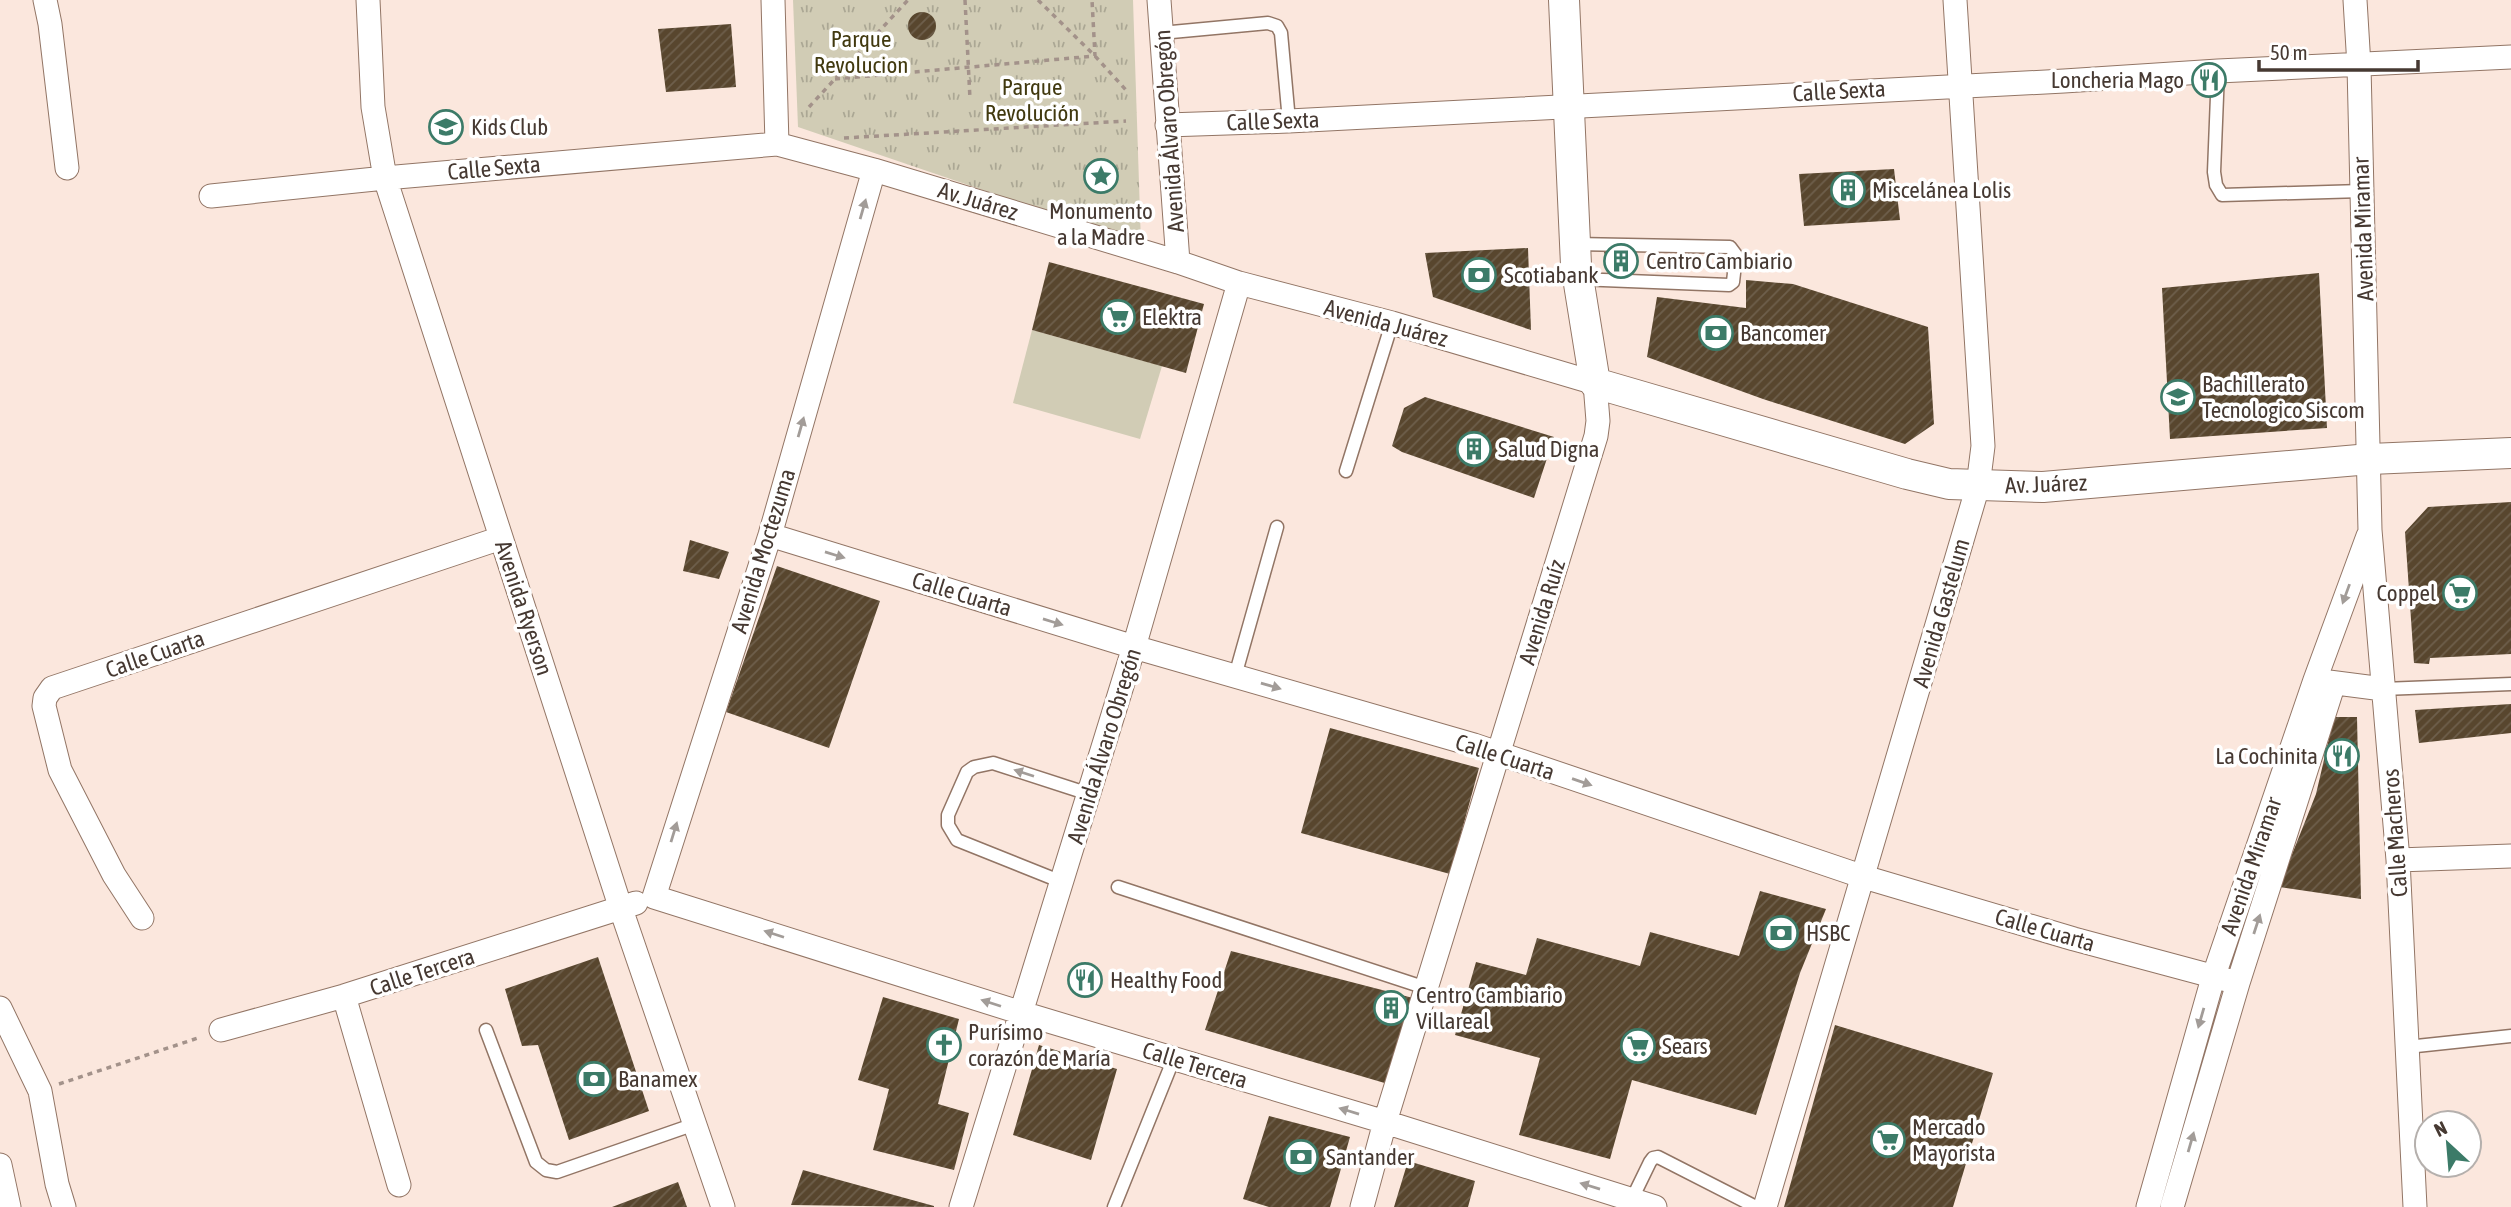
<svg xmlns="http://www.w3.org/2000/svg" width="2511" height="1207" viewBox="0 0 2511 1207" font-family="'Asap Condensed',sans-serif">
<style>
.park{fill:url(#park-tufts)}
.pitch{fill:#d1ccb5}
.building{fill:url(#building-hatch)}
.lines{fill:none;stroke-linecap:round;stroke-linejoin:round}
.service-casing{stroke:#927565;stroke-width:15}
.minor-casing{stroke:#927565;stroke-width:25}
.tertiary-casing{stroke:#927565;stroke-width:32}
.path{stroke:#a3928a;stroke-width:3.5;stroke-dasharray:5 5;stroke-linecap:butt}
.service{stroke:#fff;stroke-width:12}
.minor{stroke:#fff;stroke-width:23}
.tertiary{stroke:#fff;stroke-width:30}
.oneway{fill:#a29c98}
.labels{text-anchor:middle;dominant-baseline:central;stroke-width:7;stroke-linejoin:round;paint-order:stroke}
.park-label{font-size:23px;fill:#41390f;stroke:#fff}
.poi-label{font-size:23px;fill:#463932;stroke:#fff;text-anchor:start}
.street-label{font-size:23px;fill:#463932;stroke:#fff}
</style>
<defs>
<pattern id="park-tufts" width="24" height="20" patternUnits="userSpaceOnUse" patternTransform="scale(1.75)"><rect width="24" height="20" fill="#d1ccb5"/><path d="M3 7l-1-3M5 7V3M7 7l1-3M15 17l-1-3M17 17v-4M19 17l1-3" fill="none" stroke="#aba794"/></pattern>
<pattern id="building-hatch" width="6" height="6" patternUnits="userSpaceOnUse" patternTransform="scale(1.75)"><rect width="6" height="6" fill="#58462e"/><path d="M-1 1l2-2M0 6l6-6M5 7l2-2" fill="none" stroke="#6e5f4c"/></pattern>
</defs>
<rect width="100%" height="100%" fill="#fbe7dd"/>
<path class="park" d="M793 0H1133L1141 244 798 127Z"/>
<path class="pitch" d="M1032 330 1162 366 1140 439 1013 403Z"/>
<path class="building" d="M908 26a14 14 0 1 1 28 0a14 14 0 1 1-28 0Z
M731 24 736 87 666 92 658 29Z
M1894 169 1900 220 1804 226 1799 174Z
M1528 248 1531 330 1433 297 1425 253Z
M1634 250 1636 270 1610 273 1604 252Z
M1049 262 1204 304 1186 373 1032 330Z
M2319 273 2327 428 2170 439 2162 288Z
M1746 280 1793 284 1928 327 1934 424 1905 444 1763 399 1647 357 1657 297 1746 308Z
M1425 397 1554 437 1534 498 1402 452 1392 446 1404 408Z
M2511 502V654L2430 658 2429 664 2414 663 2405 532 2428 507Z
M690 540 729 552 719 579 683 571Z
M777 566 880 601 829 748 726 712Z
M2511 704V733L2419 743 2415 710Z
M2334 717H2357L2361 899 2279 887 2316 794Z
M1330 728 1479 768 1450 874 1301 833Z
M1760 891 1826 909 1800 973 1756 1115 1632 1080 1610 1159 1519 1135 1540 1058 1455 1035 1476 962 1526 975 1537 938 1640 966 1650 932 1739 956Z
M1231 951 1413 998 1388 1084 1205 1030Z
M598 957 649 1111 569 1140 538 1045 522 1046 505 989Z
M883 997 959 1019 938 1104 969 1113 954 1170 873 1150 889 1089 858 1080Z
M1835 1025 1993 1073 1953 1207H1784Z
M1039 1045 1117 1069 1091 1160 1013 1135Z
M1269 1116 1350 1137 1330 1207H1269L1243 1199Z
M1408 1161 1475 1181 1468 1207H1394Z
M803 1170 934 1206V1207L791 1205Z
M678 1182 687 1207H612Z"/>
<g class="lines">
<g class="service-casing">
<path id="service" d="M1161 33 1268 23 1277 26 1281 33 1289 121
M2218 71 2214 172 2216 185 2222 195 2362 191
M1576 244 1730 247 1736 255 1733 282 1729 285 1578 279
M1346 471 1392 323
M1235 676 1277 527
M2383 689 2511 684
M1062 882 957 840 948 825V815L967 772 974 767 993 763 1089 794
M1118 887 1426 988
M486 1030 536 1162 546 1170 557 1172 695 1124
M2407 1047 2511 1036
M1632 1199 1650 1162 1653 1158 1658 1157 1756 1207
M1114 1207 1174 1058"/>
</g>
<g class="minor-casing">
<path id="minor" d="M45 0 50 24 67 168
M368 0 373 107 385 178 621 909 723 1207
M773 0 777 144
M1159 0 1178 262
M2355 0 2359 66 2370 530 2398 860 2415 1207
M1167 125 1289 121 2064 81 2218 71 2511 57
M211 196 385 178 777 144 874 170 1178 262 1239 283 1392 323 1595 383 1598 421 1596 436 1385 1122 1362 1207
M770 535 1134 647 1474 745 1864 877 2074 939 2238 983
M2321 681 2383 689
M2398 860 2511 856
M654 897 1022 1013 1385 1122 1655 1207
M654 897 770 535 874 170
M142 918 114 875 60 770 44 706 45 698 52 688 501 538
M344 996 399 1185
M0 1008 40 1091 57 1184 64 1207
M221 1030 344 996 636 903
M0 1165 9 1207
M961 1207 1134 647 1239 283
M1765 1207 1978 486 1983 446 1955 0
M2148 1207 2213 978 2315 680 2368 536
M2172 1207 2238 983 2334 683"/>
</g>
<g class="tertiary-casing">
<path id="tertiary" d="M1564 0 1576 265 1595 383 1907 474 1949 484 2043 487 2370 459 2511 453"/>
</g>
<path class="path" d="M965 0 970 99
M1038 0 1095 56 1126 90
M835 79 1095 56 1092 0
M809 107 908 0
M844 138 1126 121
M59 1084 201 1037"/>
<use href="#service" class="service"/>
<use href="#minor" class="minor"/>
<use href="#tertiary" class="tertiary"/>
</g>
<defs><path id="oneway-solid" d="M-6-.8H1V-3.2L6.5 0L1 3.2V.8H-6Z" transform="scale(1.75)"/></defs>
<g class="oneway">
<use href="#oneway-solid" transform="translate(863 209) rotate(-74)"/>
<use href="#oneway-solid" transform="translate(801 427) rotate(-74)"/>
<use href="#oneway-solid" transform="translate(835 555) rotate(17)"/>
<use href="#oneway-solid" transform="translate(2346 594) rotate(110)"/>
<use href="#oneway-solid" transform="translate(1053 622) rotate(17)"/>
<use href="#oneway-solid" transform="translate(1271 686) rotate(16)"/>
<use href="#oneway-solid" transform="translate(1024 773) rotate(-162)"/>
<use href="#oneway-solid" transform="translate(1582 782) rotate(19)"/>
<use href="#oneway-solid" transform="translate(674 832) rotate(-73)"/>
<use href="#oneway-solid" transform="translate(2257 924) rotate(-72)"/>
<use href="#oneway-solid" transform="translate(774 934) rotate(-162)"/>
<use href="#oneway-solid" transform="translate(991 1003) rotate(-162)"/>
<use href="#oneway-solid" transform="translate(2201 1018) rotate(106)"/>
<use href="#oneway-solid" transform="translate(1349 1111) rotate(-163)"/>
<use href="#oneway-solid" transform="translate(2191 1142) rotate(-74)"/>
<use href="#oneway-solid" transform="translate(1590 1186) rotate(-163)"/>
</g>
<defs>
<g id="restaurant-ring" transform="scale(1.75)"><circle r="9.5" fill="#fff" stroke="#3c7b68" stroke-width="1.5"/><path d="M-5-6h1v4h1v-4h1v4h1v-4h1v5L-1.5 .5V6h-2V.5L-5-1ZM5-6V6H3V1.5H1.5Q1.5-4 5-6Z" fill="#3c7b68"/></g>
<g id="school-ring" transform="scale(1.75)"><circle r="9.5" fill="#fff" stroke="#3c7b68" stroke-width="1.5"/><path d="M0-5L7-2L0 1L-7-2ZM-4 1L0 2.5L4 1V4Q0 6-4 4Z" fill="#3c7b68"/></g>
<g id="sight-ring" transform="scale(1.75)"><circle r="9.5" fill="#fff" stroke="#3c7b68" stroke-width="1.5"/><path d="M0-6L1.8-2.2L6-1.7L2.9 1.2L3.7 5.4L0 3.3L-3.7 5.4L-2.9 1.2L-6-1.7L-1.8-2.2Z" fill="#3c7b68"/></g>
<g id="building-ring" transform="scale(1.75)"><circle r="9.5" fill="#fff" stroke="#3c7b68" stroke-width="1.5"/><path d="M-4-6H4V6H1V3H-1V6H-4ZM-2.5-4.3h1.7v1.8h-1.7ZM.8-4.3h1.7v1.8H.8ZM-2.5-1h1.7V.8h-1.7ZM.8-1h1.7V.8H.8Z" fill="#3c7b68"/></g>
<g id="bank-ring" transform="scale(1.75)"><circle r="9.5" fill="#fff" stroke="#3c7b68" stroke-width="1.5"/><path d="M-6-4H6V4H-6ZM0-2.3a2.3 2.3 0 1 0 0 4.6a2.3 2.3 0 1 0 0-4.6Z" fill="#3c7b68"/></g>
<g id="supermarket-ring" transform="scale(1.75)"><circle r="9.5" fill="#fff" stroke="#3c7b68" stroke-width="1.5"/><path d="M-6-5.5h2.5l.6 2H6L4.5 2H-2.5L-4.4-4H-6ZM-1.5 3.2a1.3 1.3 0 1 0 .1 0ZM3 3.2a1.3 1.3 0 1 0 .1 0Z" fill="#3c7b68"/></g>
<g id="university-ring" transform="scale(1.75)"><circle r="9.5" fill="#fff" stroke="#3c7b68" stroke-width="1.5"/><path d="M0-5L7-2L0 1L-7-2ZM-4 1L0 2.5L4 1V4Q0 6-4 4Z" fill="#3c7b68"/></g>
<g id="church-ring" transform="scale(1.75)"><circle r="9.5" fill="#fff" stroke="#3c7b68" stroke-width="1.5"/><path d="M-1.2-6h2.4v3.5h3.3v2.4h-3.3V6h-2.4V-.1h-3.3v-2.4h3.3Z" fill="#3c7b68"/></g>
</defs>
<g fill-rule="evenodd">
<use href="#restaurant-ring" x="2209" y="80"/>
<use href="#school-ring" x="446" y="127"/>
<use href="#sight-ring" x="1101" y="176"/>
<use href="#building-ring" x="1848" y="190"/>
<use href="#building-ring" x="1621" y="261"/>
<use href="#bank-ring" x="1479" y="275"/>
<use href="#supermarket-ring" x="1118" y="317"/>
<use href="#bank-ring" x="1716" y="333"/>
<use href="#university-ring" x="2178" y="397"/>
<use href="#building-ring" x="1474" y="449"/>
<use href="#supermarket-ring" x="2460" y="593"/>
<use href="#restaurant-ring" x="2342" y="756"/>
<use href="#bank-ring" x="1781" y="933"/>
<use href="#restaurant-ring" x="1085" y="980"/>
<use href="#building-ring" x="1391" y="1008"/>
<use href="#church-ring" x="944" y="1045"/>
<use href="#supermarket-ring" x="1638" y="1046"/>
<use href="#bank-ring" x="594" y="1079"/>
<use href="#supermarket-ring" x="1888" y="1140"/>
<use href="#bank-ring" x="1301" y="1157"/>
</g>
<g class="labels">
<g class="park-label">
<text x="861" y="39">Parque<tspan x="861" dy="26">Revolucion</tspan></text>
<text x="1032" y="87">Parque<tspan x="1032" dy="26">Revolución</tspan></text>
</g>
<g class="poi-label">
<text x="2184" y="80" text-anchor="end">Loncheria Mago</text>
<text x="471" y="127">Kids Club</text>
<text x="1872" y="190">Miscelánea Lolis</text>
<text x="1101" y="211" text-anchor="middle">Monumento<tspan x="1101" dy="26">a la Madre</tspan></text>
<text x="1646" y="261">Centro Cambiario</text>
<text x="1504" y="275">Scotiabank</text>
<text x="1142" y="317">Elektra</text>
<text x="1740" y="333">Bancomer</text>
<text x="2202" y="384">Bachillerato<tspan x="2202" dy="26">Tecnologico Siscom</tspan></text>
<text x="1498" y="449">Salud Digna</text>
<text x="2436" y="593" text-anchor="end">Coppel</text>
<text x="2318" y="756" text-anchor="end">La Cochinita</text>
<text x="1806" y="933">HSBC</text>
<text x="1110" y="980">Healthy Food</text>
<text x="1416" y="995">Centro Cambiario<tspan x="1416" dy="26">Villareal</tspan></text>
<text x="968" y="1032">Purísimo<tspan x="968" dy="26">corazón de María</tspan></text>
<text x="1662" y="1046">Sears</text>
<text x="618" y="1079">Banamex</text>
<text x="1912" y="1127">Mercado<tspan x="1912" dy="26">Mayorista</tspan></text>
<text x="1326" y="1157">Santander</text>
</g>
<g class="street-label">
<text transform="translate(1839 91) rotate(-3)">Calle Sexta</text>
<text transform="translate(1273 121) rotate(-2)">Calle Sexta</text>
<text transform="translate(1169 131) rotate(-94)">Avenida Álvaro Obregón</text>
<text transform="translate(494 168) rotate(-5)">Calle Sexta</text>
<text transform="translate(978 201) rotate(17)">Av. Juárez</text>
<text transform="translate(2363 229) rotate(-92)">Avenida Miramar</text>
<text transform="translate(1386 323) rotate(15)">Avenida Juárez</text>
<text transform="translate(2046 484) rotate(-2)">Av. Juárez</text>
<text transform="translate(763 551) rotate(-73)">Avenida Moctezuma</text>
<text transform="translate(962 594) rotate(17)">Calle Cuarta</text>
<text transform="translate(524 608) rotate(72)">Avenida Ryerson</text>
<text transform="translate(1542 612) rotate(-73)">Avenida Ruíz</text>
<text transform="translate(1941 613) rotate(-74)">Avenida Gastelum</text>
<text transform="translate(155 654) rotate(-19)">Calle Cuarta</text>
<text transform="translate(1104 746) rotate(-73)">Avenida Álvaro Obregón</text>
<text transform="translate(1505 757) rotate(18)">Calle Cuarta</text>
<text transform="translate(2395 833) rotate(-94)">Calle Macheros</text>
<text transform="translate(2251 866) rotate(-71)">Avenida Miramar</text>
<text transform="translate(2045 930) rotate(16)">Calle Cuarta</text>
<text transform="translate(422 972) rotate(-18)">Calle Tercera</text>
<text transform="translate(1195 1065) rotate(17)">Calle Tercera</text>
</g>
</g>
<g transform="translate(2448 1144) rotate(334)"><circle r="33" fill="#ffffff" stroke="#b5b0ad" stroke-width="2"/>
<path d="M0-5L12 26L0 18L-12 26Z" fill="#3c7b68"/>
<text y="-10" font-size="19" font-weight="bold" text-anchor="middle" fill="#463932">N</text>
</g>
<path d="M2259 60v10h159v-10" fill="none" stroke="#463932" stroke-width="3.5"/>
<text x="2270" y="60" font-size="21" fill="#463932" stroke="#ffffff" stroke-width="5" paint-order="stroke">50 m</text>
</svg>
